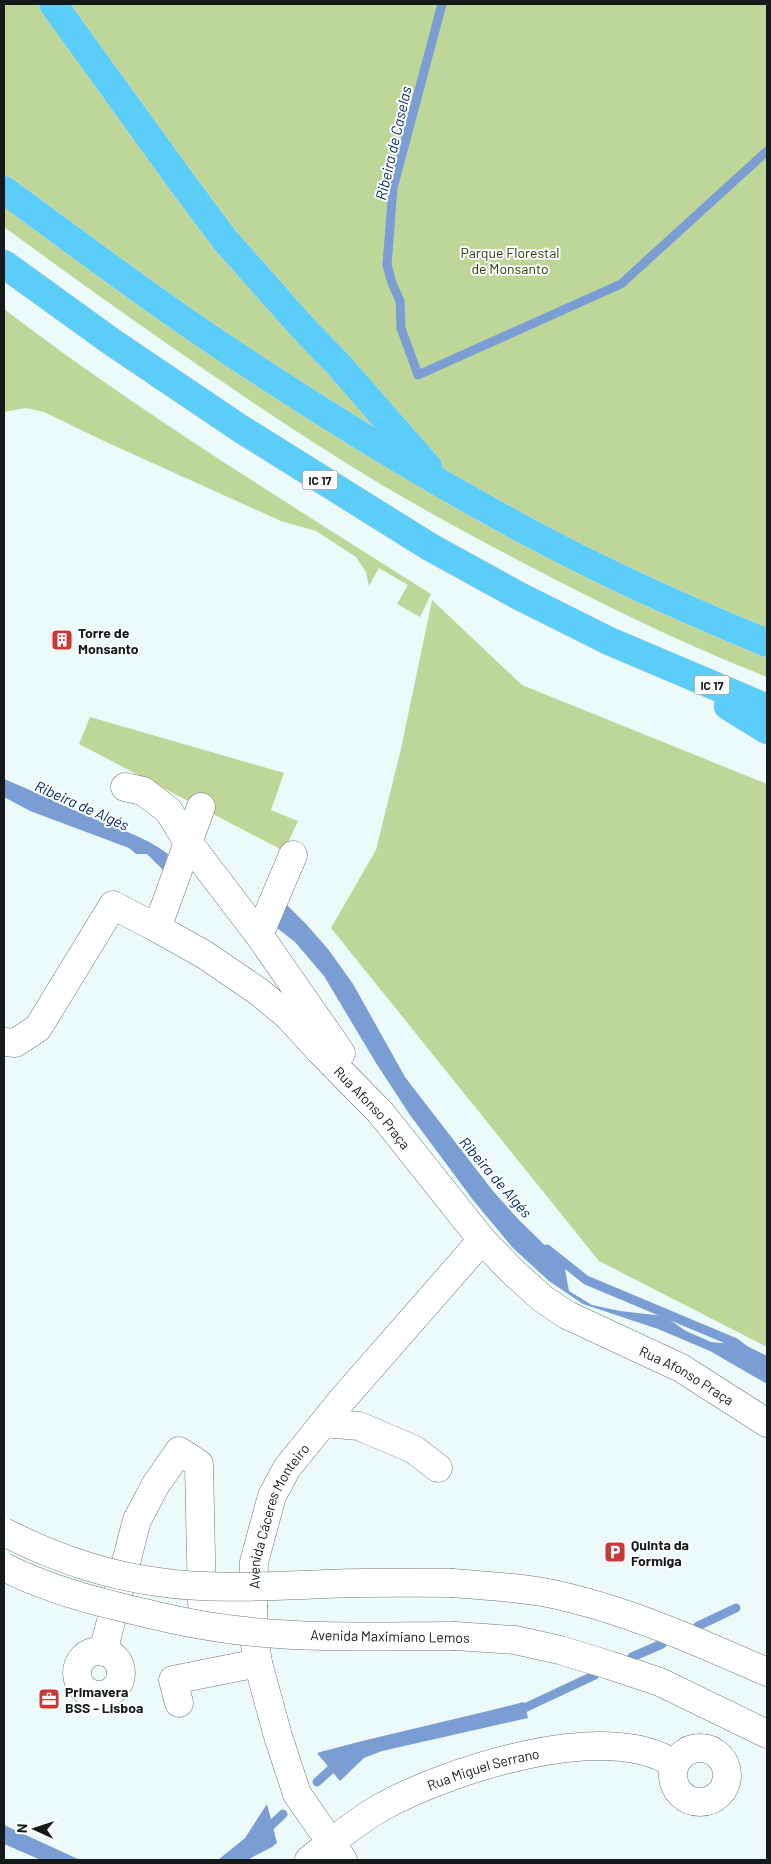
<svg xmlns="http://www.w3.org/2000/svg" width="771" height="1864" viewBox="0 0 771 1864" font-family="Barlow,sans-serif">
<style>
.green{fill:#bed698}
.water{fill:#7a9dd4}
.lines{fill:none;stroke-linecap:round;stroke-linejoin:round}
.stream{stroke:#7a9dd4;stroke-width:9}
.minor-casing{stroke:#6c7978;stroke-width:29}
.highway-casing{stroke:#d5d6d6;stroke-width:29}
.minor{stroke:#fff;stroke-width:28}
.highway{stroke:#5acdf8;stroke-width:28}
.minor-bridge-casing{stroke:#6c7978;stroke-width:29;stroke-linecap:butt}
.minor-bridge{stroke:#fff;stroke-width:28}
.labels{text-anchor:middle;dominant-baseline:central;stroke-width:4;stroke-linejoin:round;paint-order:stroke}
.shield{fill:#fff;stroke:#5a5e5e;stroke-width:1}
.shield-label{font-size:12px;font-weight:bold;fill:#141919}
.park-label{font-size:14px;fill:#2c3b0c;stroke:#fff}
.poi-label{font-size:14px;font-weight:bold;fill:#141919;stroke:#fff;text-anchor:start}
.street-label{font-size:14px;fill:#141919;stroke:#fff}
.water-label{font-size:15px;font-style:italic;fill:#002b6b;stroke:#fff}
</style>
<rect width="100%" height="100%" fill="#ecfaf9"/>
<path class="green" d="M4 4H767V677C696 649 628 617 560 582 488 545 415 506 346 463 229 389 116 309 4 227Z
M4 309C140 413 286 502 431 594L420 617 397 604 408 585 379 568 369 586 366 572 356 557 316 531 281 521 106 442 44 412 26 408 4 412Z
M432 600 522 685 767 784V1347L599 1261 331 928 376 850 401 749Z
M90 717 284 773 271 810 298 821 284 851 79 744Z"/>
<path class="water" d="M4 779C31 790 58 803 85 815 114 827 142 835 168 854L163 870 147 854H136L129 848 30 811 4 797Z
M285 903 306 924 328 949 353 984 405 1077 418 1094 493 1191 519 1220 564 1264 569 1291 592 1305 620 1311 664 1316 686 1331 711 1342 745 1345 767 1356V1384L710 1351 658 1329 583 1304 549 1281 513 1248 473 1200 410 1115 376 1063 324 976 295 942 277 928Z
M524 1702 528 1718 382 1751 364 1758 340 1781 317 1753C386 1734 455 1720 524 1702Z
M267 1804 277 1843 272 1847 247 1860H218L245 1838Z
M4 1825 80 1860H41L4 1844Z"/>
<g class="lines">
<path class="stream" d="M442 4 393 188 387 265 392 283 400 301 401 328 418 375 621 284 767 151
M547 1249 586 1280 736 1343 746 1351
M698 1626 736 1608
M632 1657 662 1644
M516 1712 595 1675
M317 1782 339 1762
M264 1832 283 1814"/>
<g class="minor-casing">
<g id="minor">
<path d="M125 787 143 791 168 810 188 842 259 935 341 1053"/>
<path d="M157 928 201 807"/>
<path d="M259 935 293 855"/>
<path id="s1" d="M4 1042 15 1043 38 1028 113 905 157 928 205 955 259 992 288 1016 321 1052 381 1113 482 1240 514 1273 543 1299 567 1315 681 1368 767 1423"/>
<path d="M324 1423 359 1426 413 1449 438 1468"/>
<path d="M453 1583C485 1586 517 1587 548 1593 625 1609 696 1641 767 1672"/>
<path d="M456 1636 515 1640 560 1650 609 1665 660 1682 767 1734"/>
<circle cx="99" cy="1673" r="22"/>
<path d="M103 1652 137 1520 155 1486 179 1451 199 1464 202 1603 253 1607"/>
<path d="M179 1703 173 1680 258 1663"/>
<circle cx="700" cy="1775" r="27"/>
<path id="s2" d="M309 1860C332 1842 354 1823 380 1808 445 1771 607 1718 674 1764"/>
<path id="s3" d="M343 1860 297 1794 278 1736 258 1663 254 1637 253 1607 254 1562 272 1496 287 1468 342 1400 482 1240"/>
</g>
</g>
<g class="highway-casing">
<path id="highway" d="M53 4 181 181 225 240 304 329 337 363 428 467
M4 190C77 243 150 299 226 349 325 415 427 478 532 534 608 575 687 610 767 643
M4 264 112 342 241 429 430 547 519 596 609 641 767 708
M728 706 767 730"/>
</g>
<use href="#minor" class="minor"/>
<use href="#highway" class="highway"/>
<g class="minor-bridge-casing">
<path id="minor-bridge" d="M4 1532C51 1556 105 1575 158 1582 213 1590 269 1586 325 1584 367 1582 410 1583 453 1583
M4 1567C38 1584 75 1596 112 1605 152 1615 193 1625 235 1630 308 1639 382 1636 456 1636"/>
</g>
<use href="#minor-bridge" class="minor-bridge"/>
</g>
<defs>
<g id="building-square" transform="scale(1.125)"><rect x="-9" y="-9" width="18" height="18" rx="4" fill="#c83938" stroke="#fff"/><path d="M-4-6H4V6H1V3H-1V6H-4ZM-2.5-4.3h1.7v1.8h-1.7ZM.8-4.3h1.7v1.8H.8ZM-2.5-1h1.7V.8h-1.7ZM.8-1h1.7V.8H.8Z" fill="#fff"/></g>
<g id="parking-square" transform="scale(1.125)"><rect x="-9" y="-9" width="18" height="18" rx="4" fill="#c83938" stroke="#fff"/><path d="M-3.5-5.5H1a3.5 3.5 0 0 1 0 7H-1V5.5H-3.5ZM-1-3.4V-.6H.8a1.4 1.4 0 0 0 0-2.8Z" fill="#fff"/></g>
<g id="office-square" transform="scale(1.125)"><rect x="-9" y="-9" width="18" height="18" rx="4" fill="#c83938" stroke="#fff"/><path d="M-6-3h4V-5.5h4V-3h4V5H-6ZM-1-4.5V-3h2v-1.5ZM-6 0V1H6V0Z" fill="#fff"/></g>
</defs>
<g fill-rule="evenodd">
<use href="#building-square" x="62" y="640"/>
<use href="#parking-square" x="615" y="1552"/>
<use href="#office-square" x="49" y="1699"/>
</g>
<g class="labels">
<g class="shield">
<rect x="302.5" y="470.5" width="35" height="19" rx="4"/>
<rect x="694.5" y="675.5" width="35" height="19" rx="4"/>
</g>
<g class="shield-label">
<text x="320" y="480">IC 17</text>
<text x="712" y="685">IC 17</text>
</g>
<g class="park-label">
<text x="510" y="252">Parque Florestal<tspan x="510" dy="16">de Monsanto</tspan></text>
</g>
<g class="poi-label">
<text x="78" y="632">Torre de<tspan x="78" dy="16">Monsanto</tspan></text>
<text x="631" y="1544">Quinta da<tspan x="631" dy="16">Formiga</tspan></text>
<text x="65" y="1691">Primavera<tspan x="65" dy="16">BSS - Lisboa</tspan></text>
</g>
<g class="street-label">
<text stroke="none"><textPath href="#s1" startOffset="515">Rua Afonso Praça</textPath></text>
<text stroke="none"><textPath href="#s1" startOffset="935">Rua Afonso Praça</textPath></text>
<text stroke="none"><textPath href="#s3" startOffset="370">Avenida Cáceres Monteiro</textPath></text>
<text transform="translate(390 1636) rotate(1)">Avenida Maximiano Lemos</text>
<text stroke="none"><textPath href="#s2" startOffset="199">Rua Miguel Serrano</textPath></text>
</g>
<g class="water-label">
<text transform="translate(393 143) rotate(-77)">Ribeira de Caselas</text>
<text transform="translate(82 805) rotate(24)">Ribeira de Algés</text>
<text transform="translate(496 1177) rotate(49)">Ribeira de Algés</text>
</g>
</g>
<rect width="771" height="1864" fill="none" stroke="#141919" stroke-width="10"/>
<g transform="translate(35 1829) rotate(273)" stroke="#ffffff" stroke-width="4" paint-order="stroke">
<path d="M0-4L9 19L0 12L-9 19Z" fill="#141919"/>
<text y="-8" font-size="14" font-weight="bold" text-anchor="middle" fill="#141919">N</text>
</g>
</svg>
